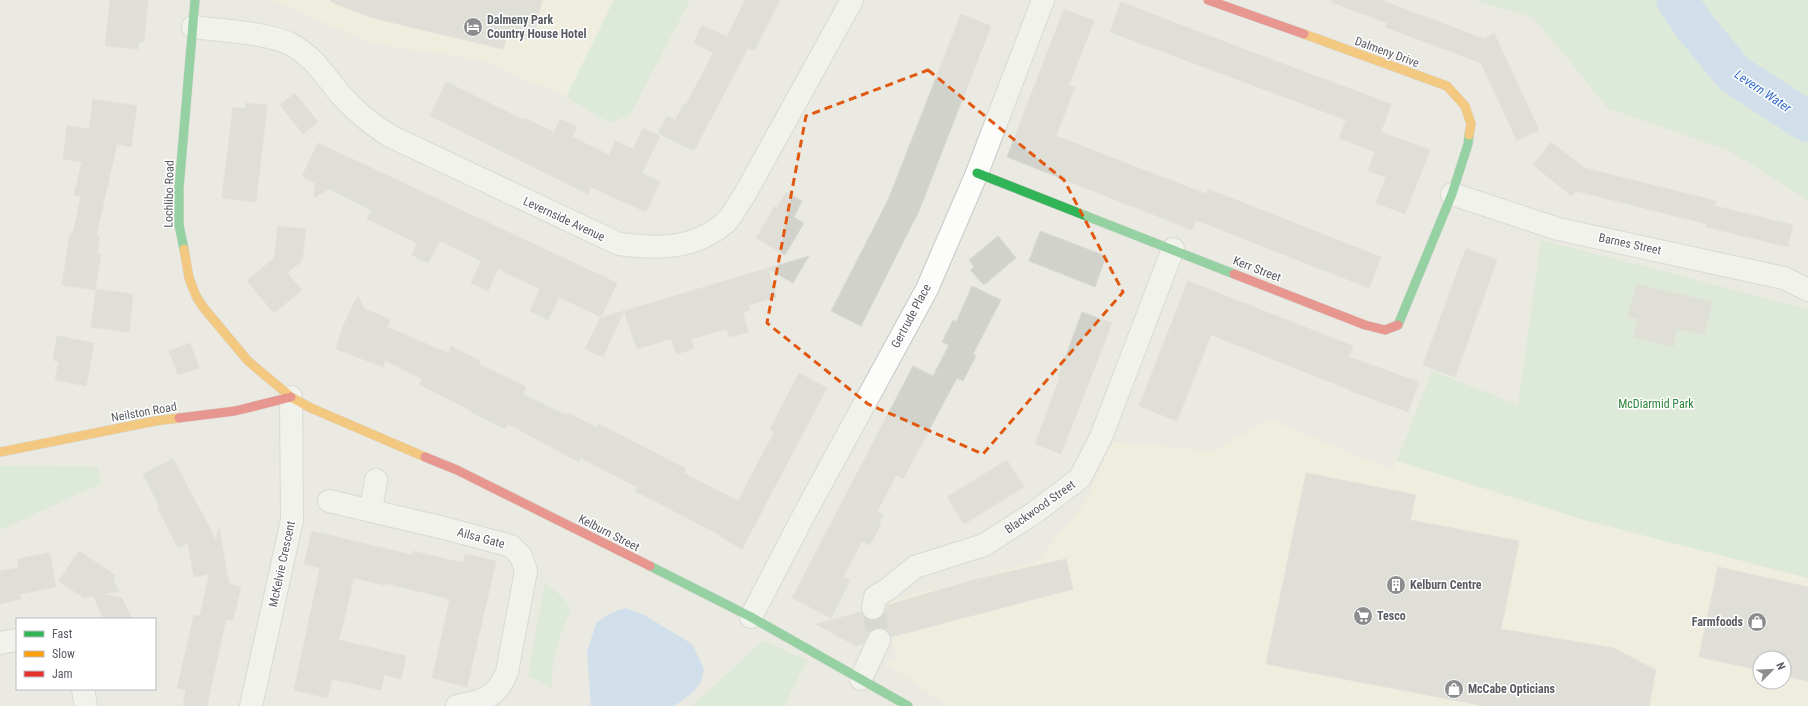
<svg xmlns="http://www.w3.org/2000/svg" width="1808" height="706" viewBox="0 0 1808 706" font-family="'Roboto Condensed',sans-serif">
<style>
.commercial{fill:#f6f2d9;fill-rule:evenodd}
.green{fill:#cee8ce}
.water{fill:#b4d2f6}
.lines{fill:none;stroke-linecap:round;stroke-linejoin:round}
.river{stroke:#b4d2f6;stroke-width:41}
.building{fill:#d2d2cd;stroke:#d9d8d2}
.street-tunnel{stroke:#c6c6c2;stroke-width:22;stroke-dasharray:22 11;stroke-linecap:butt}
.street-casing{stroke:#c7c8c6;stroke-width:24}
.fast-casing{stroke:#c8c8c7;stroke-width:10}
.slow-casing{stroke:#c8c8c7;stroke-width:10}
.jam-casing{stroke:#c8c8c7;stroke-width:10}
.street{stroke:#fcfcfb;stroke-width:22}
.fast{stroke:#30b455;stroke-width:9}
.slow{stroke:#ff9f0a;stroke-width:9}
.jam{stroke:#e5322d;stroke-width:9}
.marked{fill:none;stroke:#e15910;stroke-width:3;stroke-dasharray:8 5;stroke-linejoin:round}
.labels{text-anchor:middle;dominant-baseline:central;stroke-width:3;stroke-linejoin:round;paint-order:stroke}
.poi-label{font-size:12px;font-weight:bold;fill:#585b62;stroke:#fff;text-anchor:start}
.street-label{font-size:12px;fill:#585b62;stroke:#fff}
.park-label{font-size:12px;fill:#2d853b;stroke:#fff}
.water-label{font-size:13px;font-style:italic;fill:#366dcc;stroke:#fff}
</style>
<rect width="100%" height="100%" fill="#eae9e2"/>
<path class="commercial" d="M272 0H614L566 97 480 60 370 43Z
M1269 419 1392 470 1397 461 1808 576V706H948L885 663 896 658 884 603 1036 562 1085 503 1112 441 1213 451ZM1760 658H1784V682H1760Z"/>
<path class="green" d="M614 0H690L630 115 610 123 566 97Z
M1475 0H1808V200L1730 151 1608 108 1534 18Z
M1541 240 1808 309V578L1588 521 1397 461 1432 371 1518 405Z
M0 466 98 467 102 483 0 530Z
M545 582 565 600 571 609C560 634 550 660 552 688L528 676Z
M763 641 807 660 784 706H692Z"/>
<path class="water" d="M626 608 644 615 692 644 704 669 701 682 691 694 674 706H591L587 651 597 622 611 613Z"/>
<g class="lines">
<path class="river" d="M1677 0 1693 24 1734 74 1808 122"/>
</g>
<path class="building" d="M110 0H148L144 42H139L138 49 105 46Z
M331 0H542L533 40 507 36 503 49 373 18 331 2Z
M745 0H780L754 51 748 48 694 151 658 133 667 116 675 120 684 104 686 105 713 53 694 43 702 25 727 37Z
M1331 0H1381L1484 39 1494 33 1539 130 1517 141 1481 63 1385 27 1387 23 1331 2Z
M1121 2 1246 50 1391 104 1381 132 1430 150 1405 214 1376 203 1386 177 1368 171 1375 152 1339 138 1346 120 1110 32Z
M1064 9 1094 21 1069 85 1075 87 1056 136 1206 194 1208 189 1381 257 1369 288 1196 220 1192 230 1007 157Z
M961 14 991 26 919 211 861 326 831 311 888 200Z
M446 82 524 120 525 118 554 132 560 119 577 127 572 137 609 155 615 141 633 149 643 128 660 136 642 173 660 182 646 212 591 187 588 194 430 116Z
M295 93 318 122 303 134 280 105Z
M93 99 137 106 131 147 117 144 96 237H100L97 254 101 255 95 290 62 285 70 233H73L81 197 74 195 82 162 63 159 67 126 89 129Z
M246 103 267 105 256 202 222 198 233 107 245 109Z
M1551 142 1585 168 1716 201 1715 206 1793 225 1788 247 1706 227 1707 224 1576 191 1572 196 1533 165Z
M318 143 617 283 601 317 559 297 548 320 530 311 540 289 498 269 488 291 471 283 481 261 440 241 428 263 412 255 417 243 367 219 371 210 329 189 314 198 315 183 302 176Z
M786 192 802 201 794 217 804 223 785 255 756 238 775 206 777 208Z
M278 226 306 229 302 261 287 273 302 290 274 313 247 281 274 258Z
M1040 231 1106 256 1095 287 1029 261Z
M998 236 1016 258 984 285 970 270 974 267 969 260Z
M1466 248 1497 260 1455 377 1423 365Z
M809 256 793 283 768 269 776 297 749 305 750 310 743 312 748 332 729 337 727 329 691 339 694 349 676 354 671 339 637 349 624 311 603 357 585 349 600 318Z
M1188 281 1353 346 1349 357 1419 382 1408 412 1348 390V389L1211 335 1177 421 1139 406Z
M1636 284 1712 302 1704 335 1677 329 1673 347 1633 337 1638 319 1628 317Z
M972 286 1001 300 973 354 976 356 963 381 957 378 903 479 896 475 877 512 883 515 879 523 881 524 870 545 862 541 843 577 850 580 831 618 792 598 913 366 933 376 949 345 942 342 953 320 956 322Z
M96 289 133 294 129 332 91 327Z
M358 295 364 309 390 319 387 327 448 353 451 346 480 361 479 364 526 387 523 394 563 414 567 415 568 413 597 428 599 424 686 469 684 473 738 501 774 432 770 429 799 373 827 388 742 549 719 536 720 535 635 491 637 487 581 458 579 462 508 424 505 429 471 412 472 411 419 384 422 379 385 360 383 367 336 349 343 326Z
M1082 312 1112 323 1061 454 1035 444 1060 377H1058Z
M57 336 94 343 86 386 55 380 59 362 53 360Z
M190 343 199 368 178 375 169 351Z
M173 459 216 540 219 528 229 584 241 587 233 620 226 619 207 706H183L186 690 177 688 194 615 200 616 209 574 194 577 188 543 178 548 157 507 159 506 143 474Z
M1007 460 1024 487 964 524 947 497Z
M1306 473 1416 495 1410 520 1519 541 1501 629 1613 648 1656 670 1649 706H1485L1266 664Z
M312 531 412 555 413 551 463 563 465 554 496 561 467 687 432 678 450 599 384 583V585L354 578 339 640 406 656 401 679 384 675 381 690 332 679 327 698 294 690 320 568 304 564Z
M79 551 115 575 113 579 119 591 103 594 122 598 132 619H104L93 596 84 598 59 581Z
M50 553 56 587 20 594 21 599 0 604V571L19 568 17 559Z
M1066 559 1073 589 891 637 885 629 877 628 872 630 863 644 856 646 816 624 861 612 865 618 870 620H877L883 616 887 605 977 579Z
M1718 567 1808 587V681L1784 676V658H1760V670L1699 657Z"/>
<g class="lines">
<path class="street-tunnel" d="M873 608 879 640"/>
<g class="street-casing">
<path id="street" d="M193 27C218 30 271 33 292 45 315 58 325 76 341 95 357 113 370 123 390 136L619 244C658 249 694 250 726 222 733 215 739 202 745 194L852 0
M1452 194 1558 229 1784 278 1808 290
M329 501 444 528 511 546 521 556 526 571 507 672C496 699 482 701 457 706
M371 510 376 480
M873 608 875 597 888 589 915 567 984 545 1034 513 1080 478 1101 437 1173 249
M751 617 806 511 927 289 977 173 1043 0
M0 643 17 640
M861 679 879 640
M83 689 86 706
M251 706 292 520 291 397"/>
</g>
<g class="fast-casing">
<path id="fast" d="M977 173 1234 274
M184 249 179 225V188L195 0
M1398 325 1452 194 1468 144 1469 135
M650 566 751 617 908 706"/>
</g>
<g class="slow-casing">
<path id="slow" d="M1304 34 1447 86 1465 106 1471 124 1469 135
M184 249 189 278 196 296 203 307 248 361 291 397 311 408 425 457
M0 452 155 421 179 418"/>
</g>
<g class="jam-casing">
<path id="jam" d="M1208 0 1304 34
M1234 274 1365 325 1385 330 1398 325
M179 418 235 411 291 397
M425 457 457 470 650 566"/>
</g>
<use href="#street" class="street"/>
<use href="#fast" class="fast"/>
<use href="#slow" class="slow"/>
<use href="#jam" class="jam"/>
</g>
<path d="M0 0H1808V706H0ZM928 70 1064 180 1123 292 983 454 868 404 767 323 806 116Z" fill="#eae9e2" fill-opacity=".55" fill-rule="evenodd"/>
<path class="marked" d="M928 70 1064 180 1123 292 983 454 868 404 767 323 806 116Z"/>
<defs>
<g id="hotel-disc" transform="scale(1)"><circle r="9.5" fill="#8b8d8f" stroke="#fff"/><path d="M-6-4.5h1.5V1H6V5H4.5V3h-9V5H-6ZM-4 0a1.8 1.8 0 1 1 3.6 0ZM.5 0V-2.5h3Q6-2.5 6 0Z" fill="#fff"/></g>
<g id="building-disc" transform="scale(1)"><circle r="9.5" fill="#8b8d8f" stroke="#fff"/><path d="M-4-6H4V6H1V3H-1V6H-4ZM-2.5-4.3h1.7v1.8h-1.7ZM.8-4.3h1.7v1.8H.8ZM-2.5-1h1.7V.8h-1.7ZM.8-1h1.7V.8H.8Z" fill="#fff"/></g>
<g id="supermarket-disc" transform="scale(1)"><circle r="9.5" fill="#8b8d8f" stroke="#fff"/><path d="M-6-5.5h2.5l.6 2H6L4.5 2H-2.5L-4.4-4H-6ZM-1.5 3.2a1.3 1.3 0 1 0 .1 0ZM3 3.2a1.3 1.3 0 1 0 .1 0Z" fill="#fff"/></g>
<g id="shop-disc" transform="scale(1)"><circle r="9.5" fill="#8b8d8f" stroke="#fff"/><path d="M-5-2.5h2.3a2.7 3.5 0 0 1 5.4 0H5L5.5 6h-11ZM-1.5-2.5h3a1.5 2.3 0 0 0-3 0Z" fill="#fff"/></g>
</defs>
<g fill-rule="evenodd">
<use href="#hotel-disc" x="473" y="27"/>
<use href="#building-disc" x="1396" y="585"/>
<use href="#supermarket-disc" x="1363" y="616"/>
<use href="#shop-disc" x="1757" y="622"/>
<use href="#shop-disc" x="1454" y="689"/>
</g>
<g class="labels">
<g class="poi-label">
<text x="487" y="20">Dalmeny Park<tspan x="487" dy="14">Country House Hotel</tspan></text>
<text x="1410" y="585">Kelburn Centre</text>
<text x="1377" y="616">Tesco</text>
<text x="1743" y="622" text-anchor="end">Farmfoods</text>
<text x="1468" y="689">McCabe Opticians</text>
</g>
<g class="street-label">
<text transform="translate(1387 52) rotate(20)">Dalmeny Drive</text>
<text transform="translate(169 194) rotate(-89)">Lochlibo Road</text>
<text transform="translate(564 219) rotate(25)">Levernside Avenue</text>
<text transform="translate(1630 244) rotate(12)">Barnes Street</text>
<text transform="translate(1257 269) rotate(21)">Kerr Street</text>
<text transform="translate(911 316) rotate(-62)">Gertrude Place</text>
<text transform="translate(144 412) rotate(-10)">Neilston Road</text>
<text transform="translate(1040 507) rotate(-35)">Blackwood Street</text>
<text transform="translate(609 533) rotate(27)">Kelburn Street</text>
<text transform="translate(481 538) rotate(15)">Ailsa Gate</text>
<text transform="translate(282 564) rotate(-78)">McKelvie Crescent</text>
</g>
<g class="park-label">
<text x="1656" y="404">McDiarmid Park</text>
</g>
<g class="water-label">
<text transform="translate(1763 91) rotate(34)">Levern Water</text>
</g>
</g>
<rect x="16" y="618" width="140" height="72" fill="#ffffff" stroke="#bcbdc0"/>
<rect x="24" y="631" width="20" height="6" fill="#30b455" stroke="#bcbdc0"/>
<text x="52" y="638" font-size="12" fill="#585b62">Fast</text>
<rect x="24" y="651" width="20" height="6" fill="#ff9f0a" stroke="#bcbdc0"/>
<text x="52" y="658" font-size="12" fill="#585b62">Slow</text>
<rect x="24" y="671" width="20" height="6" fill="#e5322d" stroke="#bcbdc0"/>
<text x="52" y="678" font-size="12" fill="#585b62">Jam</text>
<g transform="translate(1772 670) rotate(66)"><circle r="19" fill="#ffffff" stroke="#bcbdc0"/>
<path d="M0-3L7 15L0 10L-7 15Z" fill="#8b8d8f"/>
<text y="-6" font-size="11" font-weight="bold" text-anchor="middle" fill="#585b62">N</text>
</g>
</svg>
